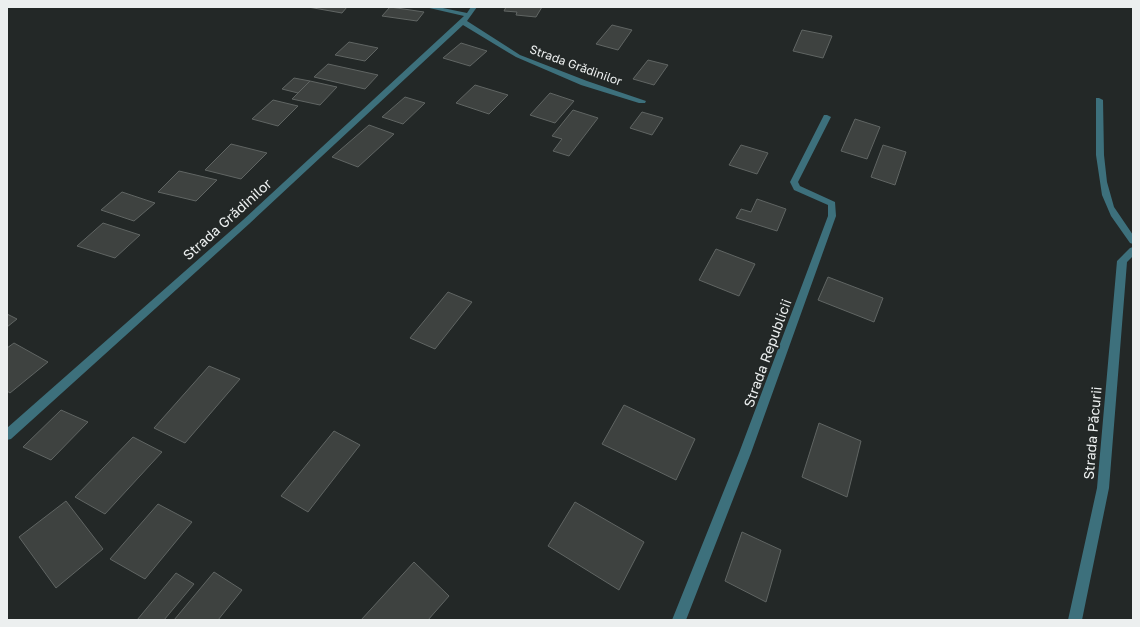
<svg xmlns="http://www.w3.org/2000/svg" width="1140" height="627" viewBox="0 0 1140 627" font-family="'Golos Text',sans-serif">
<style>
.building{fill:#3e4240;stroke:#606563}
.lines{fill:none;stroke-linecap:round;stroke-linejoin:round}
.minor{fill:#3d707c;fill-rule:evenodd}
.labels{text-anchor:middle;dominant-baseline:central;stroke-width:3.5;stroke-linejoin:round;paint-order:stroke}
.far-street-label{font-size:12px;fill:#ecefef;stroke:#232827}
.street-label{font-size:14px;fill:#ecefef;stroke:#232827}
</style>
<rect width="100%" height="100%" fill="#232827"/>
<path class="building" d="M308 7H347L342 13Z
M390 7 424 12 417 21 382 16Z
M506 7H542L536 17 516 15 517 12 504 11Z
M612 25 632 30 618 50 596 44Z
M802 30 832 36 823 58 793 51Z
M349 42 378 48 365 61 335 55Z
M461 43 487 51 470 66 443 58Z
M648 60 668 65 654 85 633 79Z
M328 64 378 75 365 89 314 77Z
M294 78 310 81 298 93 282 89Z
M310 81 337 87 320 105 292 99Z
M475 85 508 95 489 114 456 103Z
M550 93 574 101 555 123 530 115Z
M405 97 425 103 403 124 382 117Z
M273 100 298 106 278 126 252 119Z
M573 110 598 118 569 156 553 151 562 139 552 136Z
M642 112 663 118 652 135 630 128Z
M855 119 880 127 867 159 841 151Z
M369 125 394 134 358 167 332 157Z
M231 144 267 153 241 179 205 170Z
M741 145 768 153 757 174 729 165Z
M883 145 906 152 895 185 871 177Z
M179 171 217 180 196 201 158 192Z
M122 192 155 203 134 221 101 210Z
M757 199 786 209 777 231 736 218 741 209 751 212Z
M103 223 140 235 115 258 77 246Z
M716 249 755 264 739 296 699 280Z
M828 277 883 298 874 322 818 300Z
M448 292 472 302 435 349 410 338Z
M7 314 17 319 7 327Z
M14 343 48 362 10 393 7 391V348Z
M209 366 240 379 185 443 154 428Z
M624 405 695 439 676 480 602 444Z
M61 410 88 422 51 460 23 447Z
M819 423 861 441 847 497 802 477Z
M334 431 360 445 308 512 281 496Z
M133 437 162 452 105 514 75 497Z
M66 501 103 549 56 588 19 537Z
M575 502 644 542 619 590 548 546Z
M158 504 192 522 145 579 110 559Z
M742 532 781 550 766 602 725 581Z
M414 562 449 596 428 620H361Z
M214 572 242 590 218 620H174Z
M176 573 194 584 164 620H137Z"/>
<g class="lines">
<path class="minor" d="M425 7H438L467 13 471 7H477L467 21 520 55 587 81 646 101 645 103H639L581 85 516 57 463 25 249 224 11 439 7 440V428L243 220 464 16Z
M1096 98H1099L1103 100 1104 155 1107 182 1114 207 1133 235V244L1130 243 1111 216 1102 195 1096 155Z
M824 115H827L831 117 798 182 800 186 835 202 836 216 751 453 686 620H672L739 453 828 216V205L794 190 790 182Z
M1133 247V256L1127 262 1109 488 1082 620H1068L1097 488 1117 261 1130 248Z"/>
</g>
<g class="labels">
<g class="far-street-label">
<text transform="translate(576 65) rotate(20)">Strada Grădinilor</text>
</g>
<g class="street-label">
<text transform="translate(227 219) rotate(-42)">Strada Grădinilor</text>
<text transform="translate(767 353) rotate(-70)">Strada Republicii</text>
<text transform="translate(1092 433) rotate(-85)">Strada Păcurii</text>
</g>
</g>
<rect width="1140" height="627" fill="none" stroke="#ecefef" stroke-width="16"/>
</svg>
